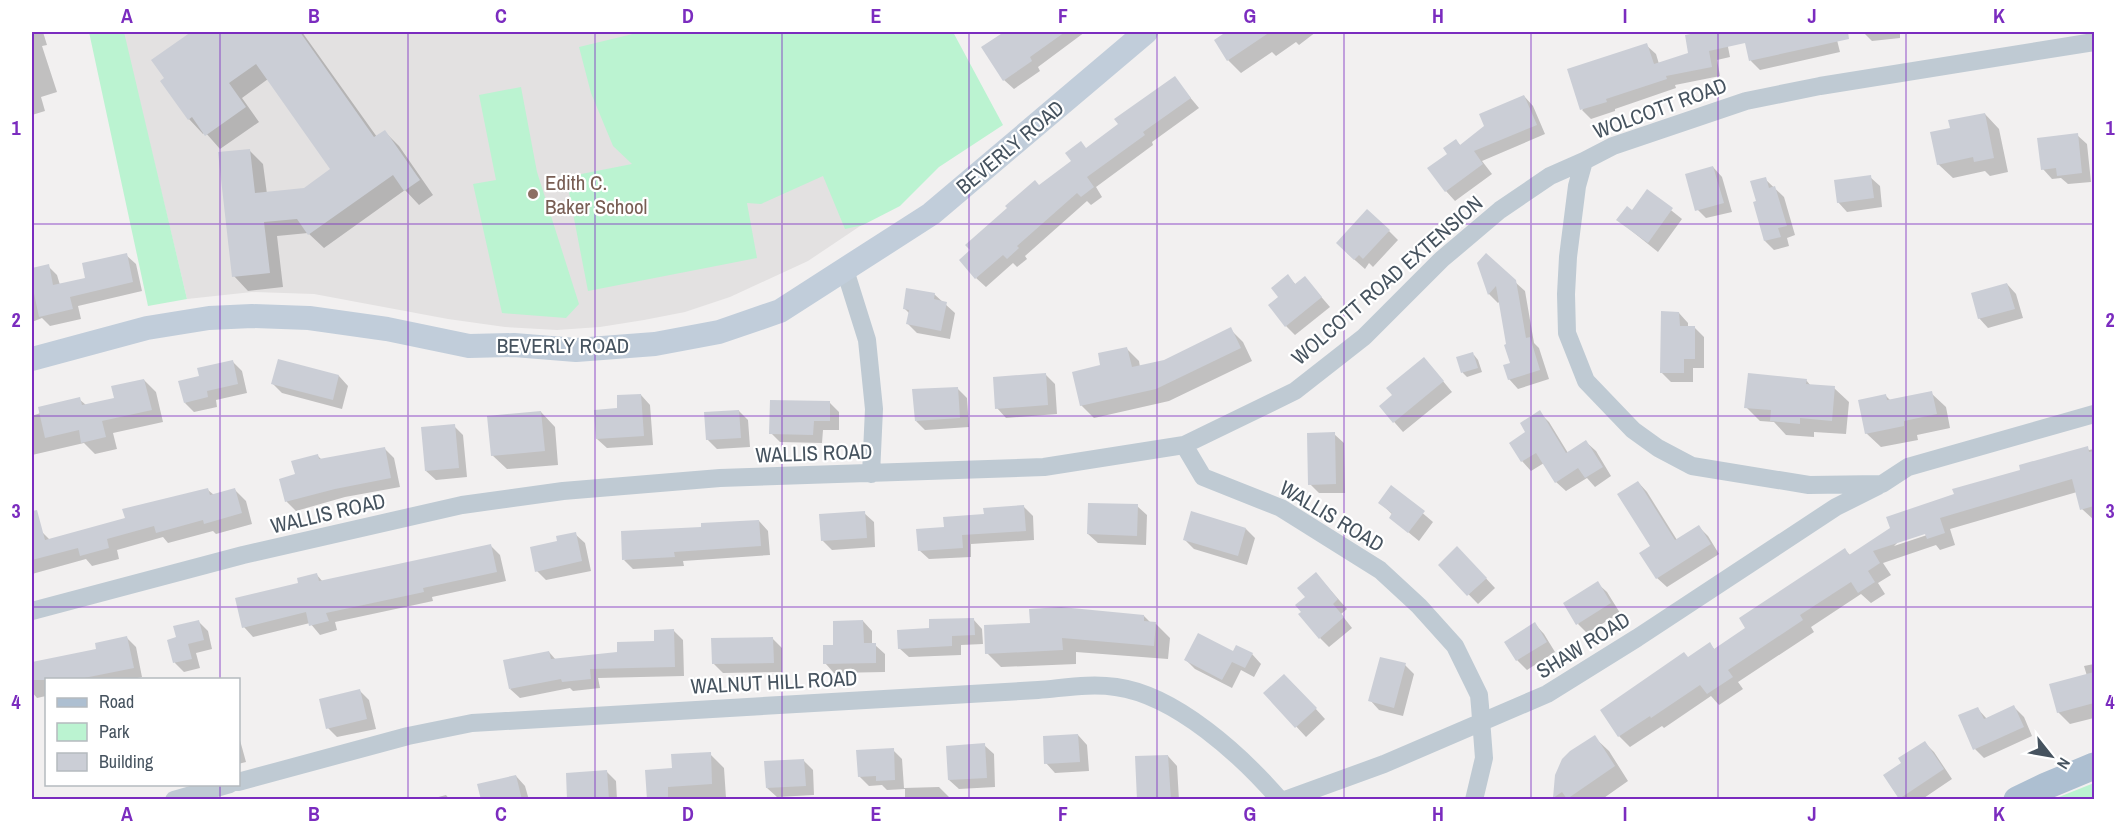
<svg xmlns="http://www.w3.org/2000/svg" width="2126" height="831" viewBox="0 0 2126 831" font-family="'Archivo Narrow',sans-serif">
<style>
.education{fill:#e3e1e1}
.green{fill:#bbf3d1}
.shadow{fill:#0003;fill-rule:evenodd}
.building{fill:#cbced6}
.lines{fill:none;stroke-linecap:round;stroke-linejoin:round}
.street{stroke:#bfcad3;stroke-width:18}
.secondary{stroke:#c1cdda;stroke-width:24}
.primary{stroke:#adbfd1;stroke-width:27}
.grid{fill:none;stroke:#7b2cbf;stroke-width:1.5;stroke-opacity:0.55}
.education-dot{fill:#8d6e63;stroke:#fff;stroke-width:2}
.labels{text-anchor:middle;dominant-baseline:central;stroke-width:4.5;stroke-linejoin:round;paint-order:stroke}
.street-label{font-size:21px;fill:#46535f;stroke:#fff}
.education-label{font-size:21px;fill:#785e54;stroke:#fff;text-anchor:start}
.neatline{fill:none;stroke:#7b2cbf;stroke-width:2}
.grid-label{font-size:20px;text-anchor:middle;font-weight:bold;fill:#7b2cbf}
</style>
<rect width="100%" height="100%" fill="#f2f0f0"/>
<path class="education" d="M123 32H953L884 210 808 261 730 297 685 312 644 320 600 327 557 330 505 327 448 319 314 294 252 292 187 299Z"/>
<path class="green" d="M89 32H124L187 299 148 306Z
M641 32H953L1003 125 939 167 900 206 863 225 845 229 823 176 761 204 747 203 757 258 588 291 566 177 632 164 613 146 591 93 579 47Z
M521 87 537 172 579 304 566 318 502 313 473 184 496 180 479 95Z
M2094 783V799H2054Z"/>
<path class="shadow" d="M32 32H43L47 45 42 46 57 92 41 97 45 111 32 115Z
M194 32H302L377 137 385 132 399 146 433 195 419 205 405 190 324 248 308 233 277 236 283 287 248 291 234 276 249 150 263 164 267 194 304 190 332 169 268 79 242 98 259 122 220 149 205 132 203 134 189 119 162 81 166 78 153 60Z
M1006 32H1085L1038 67 1040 71 1014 89 1004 80 983 48Z
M1229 32H1316L1299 45 1296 42 1276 56 1272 52 1241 73 1228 60 1216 41Z
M1697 32H1725L1730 57 1717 60 1720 76 1675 85 1676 88 1615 109V111L1591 119 1582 110 1646 45 1656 54 1659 64 1690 54Z
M1745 32H1835L1840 52 1760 70 1751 61Z
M1863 32H1900V38L1872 41Z
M1174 78 1199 108 1152 142 1153 145 1096 187 1102 197 1091 205 1087 201 1025 256 1027 259 1017 267 1013 263 986 287 976 278 1040 187 1120 124Z
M1524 96 1533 106 1545 134 1482 161 1492 174 1455 201 1446 191 1449 154 1456 141 1461 146Z
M1985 114 1999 129 2008 172 1990 176 1985 171 1953 178 1938 164 1952 129Z
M2077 135 2087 144 2091 182 2068 184 2061 178 2052 179 2043 169Z
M1713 167 1722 177 1732 212 1706 218 1696 208Z
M1870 177 1880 186 1882 207 1847 212 1838 202Z
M1765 179 1784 197 1795 235 1787 238 1789 246 1774 250 1765 241 1758 202Z
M1647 191 1682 219 1658 252 1618 220 1632 212Z
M1389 231 1398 240 1373 267 1369 263 1365 269 1347 253Z
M126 255 136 264 142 291 78 306 81 319 50 326 42 318 32 322V271L48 266 57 275 60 285 87 279Z
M1479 263 1515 282 1525 291 1534 343 1539 348 1549 379 1518 389 1509 379 1511 364 1500 301 1498 303 1489 294Z
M1288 276 1296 285 1305 278 1330 307 1295 335 1286 326 1280 298Z
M2007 284 2016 294 2023 318 1988 328 1979 318Z
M934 294 955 313 950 339 917 333 908 324 910 314 904 308Z
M1679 313 1688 323V328H1695L1704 337V368H1693V382H1671L1661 372Z
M1230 329 1243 342 1252 361 1169 401 1094 418 1081 405 1102 366 1126 348 1139 361 1140 367 1164 361Z
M1474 355 1478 360 1482 372 1467 377 1463 373 1458 358Z
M232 361 242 371 247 393 216 400 217 407 194 412 185 403 200 377Z
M1433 369 1452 392 1403 432 1381 407Z
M1046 375 1055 384 1057 414 1006 418 997 408Z
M339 376 348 386 342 409 282 393 273 384Z
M144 380 156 392 163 422 113 433 117 449 95 454 84 443 32 455V416L79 399 86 405 115 399Z
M1806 380 1811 386 1834 388 1849 402 1846 434 1814 432V437L1786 435 1774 422 1760 421 1746 407Z
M957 388 967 398 969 427 925 430 916 421Z
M1931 393 1946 407 1950 428 1917 435 1918 440 1881 447 1866 433 1886 396 1891 401Z
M641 395 650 405 653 445 607 448 597 439 619 409Z
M830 403 839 412V430H823L822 443 780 442 771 433Z
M739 411 748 420 750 447 717 449 707 439Z
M541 412 555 427 558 465 507 469 492 455Z
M1539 412 1549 422 1568 453 1586 442 1596 451 1611 476 1595 487 1587 478 1566 491 1556 482 1544 463 1531 471 1522 461 1527 432Z
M454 426 463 435 467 477 436 480 426 471Z
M1334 434 1344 443 1345 493H1319L1310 484Z
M2087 448 2089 450 2094 449V520L2082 509 2077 492 1950 529 1955 545 1940 550 1936 545 1883 563 1891 575 1878 583 1885 594 1871 603 1861 594 1811 627 1814 632 1738 682 1743 689 1719 705 1711 696 1664 728 1662 726 1630 747 1619 736 1688 658 1710 644 1715 650 1747 628 1845 550 1851 556 2022 471ZM1932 530 1933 533 1894 546 1899 541Z
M385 449 394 458 400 487 345 497 296 511 287 502 280 480 296 475 317 455 322 460Z
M1638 482 1647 492 1677 540 1699 527 1708 536 1719 554 1667 587 1657 578Z
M1392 487 1433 522 1419 541 1391 518 1393 515 1380 503Z
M208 490 214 495 235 490 246 501 252 524 216 534 213 531 168 543 163 537 117 550 119 559 92 566 86 559 32 574V535L42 532 50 540 127 519Z
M1137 506 1147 515 1146 545 1098 543 1088 534Z
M1024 507 1033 516 1034 540 971 544V557L929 559 919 550 945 529 985 515Z
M864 513 874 522 875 547 832 550 822 540Z
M759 521 768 531 770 555 683 561 684 566 633 569 624 560 702 528Z
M1246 529 1255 538 1247 565 1194 549 1185 540Z
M575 534 585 543 591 571 546 580 537 571 559 542Z
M490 545 500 555 506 581 432 597 433 601 335 622 337 630 320 635 310 623 253 637 244 627 300 584 317 575 323 582Z
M1467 558 1495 588 1478 604 1440 565Z
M1597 583 1607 592 1620 613 1587 633 1578 624Z
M1325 584 1347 609 1341 614 1352 628 1329 647 1320 638Z
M1144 616 1151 623 1156 624 1170 638 1168 659 1076 652V664L1001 667 987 653 1031 624Z
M973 619 982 629 983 644 961 645V655L909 657 899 648 931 630Z
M863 621 872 631V645H875L885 654V672L834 673 825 663 835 646Z
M199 622 208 631 212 649 196 653 200 668 184 672 175 663 169 641 178 638Z
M1535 624 1544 634 1555 652 1527 670 1517 660Z
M674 631 683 640 684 676 598 678 600 688 573 691 570 688 520 698 510 689 549 652 556 660 619 654 655 643Z
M127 638 136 647 142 677 128 680H46V696L37 698 32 692V664L98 650Z
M772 638 782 648V672L723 673 713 663Z
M1234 653 1252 654 1261 664 1254 677 1241 670 1232 688 1195 669 1186 660Z
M2094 664V718L2070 724 2058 712 2087 676 2084 666Z
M1405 665 1414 674 1403 716 1379 710 1370 700Z
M1294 685 1325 719 1306 737 1265 693Z
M360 691 369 700 376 729 337 737 328 728Z
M2014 707 2024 717 2032 736 1984 758 1975 749 1977 708 1987 719Z
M238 733 246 762 238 764Z
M1078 735 1087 745 1089 771 1055 773 1046 763Z
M1594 737 1609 751 1628 781 1601 800H1557L1555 797 1557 776Z
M1925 743 1934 752 1952 779 1921 800H1902L1900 798 1903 763Z
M984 745 994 754 995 787 959 789 949 780Z
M893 750 902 759 904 788 939 787 949 797V800H905V789L887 790 882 785 869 786 859 776Z
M710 754 724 768 726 798 649 800 674 770Z
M1168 756 1177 766 1179 800H1139Z
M804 761 813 770 814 795 777 797 767 788Z
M607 772 616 781 617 800H568Z
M516 776 525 786 529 800H482Z
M446 795 450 800H427Z"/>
<path class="building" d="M191 32H300L374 137 385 130 420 180 404 191 393 175 308 235 297 219 264 222 270 273 232 277 218 152 250 149 255 193 304 188 330 169 256 64 229 83 246 107 205 136 192 117 188 120 160 81 164 78 151 60Z
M1004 32H1065L1030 57 1032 61 1003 81 981 47Z
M1226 32H1270L1227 61 1214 40Z
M1696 32H1848L1849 39 1749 61 1745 43 1709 51 1712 67 1666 76 1667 79 1606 99 1607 102 1580 110 1567 69 1647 43 1654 64 1688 53 1685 35 1696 33Z
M1175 76 1191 98 1143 132 1145 135 1087 177 1094 187 1081 197 1077 193 1017 246 1019 248 1007 259 1003 255 975 279 959 260 970 250 965 245 1007 208 1005 206 1035 180 1039 185 1071 161 1065 153 1081 141 1086 148 1118 124 1114 119Z
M1524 95 1537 125 1474 151 1483 164 1445 192 1427 168 1447 154 1443 148 1456 139 1460 145 1484 126 1479 114Z
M1985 113 1994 158 1974 162 1973 157 1937 165 1930 132 1950 128 1948 120Z
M2078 133 2082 173 2057 176 2056 168 2041 170 2037 138Z
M1713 166 1724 203 1695 211 1685 174Z
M1871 175 1874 198 1837 203 1834 180Z
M1766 177 1769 188 1775 186 1787 226 1778 228 1781 237 1764 241 1753 202 1756 201 1750 181Z
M1647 189 1673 208 1648 243 1616 220 1627 206 1632 210Z
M1367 209 1390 230 1363 259 1359 255 1354 260 1336 243Z
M127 253 133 282 70 297 73 309 39 317 32 284V268L49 264 53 285 85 278 82 263Z
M1486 253 1516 280 1526 338 1530 337 1540 370 1508 380 1503 365 1510 363 1504 345 1506 344 1496 286 1488 295 1477 263Z
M1288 274 1295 284 1305 276 1322 297 1285 327 1268 305 1278 297 1271 288Z
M2007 283 2015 309 1978 319 1971 293Z
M906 288 935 293 934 299 947 302 941 331 906 324 909 310 903 309Z
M1661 311 1679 312 1680 326H1695V359H1684V373H1660Z
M1231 327 1241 348 1156 389 1080 406 1072 372 1100 365 1098 353 1127 347 1132 367 1164 360Z
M1473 352 1478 368 1461 373 1456 357Z
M1424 357 1444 381 1393 423 1379 406 1392 395 1386 388Z
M278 359 339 375 333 400 271 384Z
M233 360 238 384 207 391 208 397 184 403 178 381 199 376 197 368Z
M1046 373 1048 405 995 409 993 377Z
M1748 373 1807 379 1806 384 1835 386 1832 421 1800 418V424L1770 421 1771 410 1744 408Z
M144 379 152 410 102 421 106 437 81 443 79 430 45 438 38 407 80 397 82 405 114 398 111 386Z
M958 387 960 418 915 421 912 389Z
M1932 391 1937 414 1904 421V426L1865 434 1858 400 1886 394 1887 400Z
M641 394 644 436 596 439 594 410 617 408V395Z
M770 400 830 401V421H814L813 435 769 434Z
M739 410 741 438 706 440 704 412Z
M1540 410 1566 453 1586 440 1603 467 1585 478 1578 468 1555 483 1536 453 1521 462 1509 443 1525 432 1520 423Z
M541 411 545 451 491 456 487 416Z
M455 424 459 468 425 471 421 427Z
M1335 432 1336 484 1308 485 1307 433Z
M2088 446 2089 452 2094 451V506L2080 510 2072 479 1940 518 1945 533 1927 539 1925 534 1873 551 1880 563 1868 571 1875 582 1858 593 1851 582 1800 615 1803 620 1728 670 1733 677 1707 694 1700 685 1651 718 1650 716 1618 737 1600 710 1684 652 1688 657 1710 642 1714 649 1745 628 1739 618 1845 548 1849 555 1890 528 1886 517 1954 494 1952 489 2020 470 2019 465Z
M385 447 391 478 335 489 285 502 279 479 295 474 291 461 318 454 319 459Z
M1638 481 1675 540 1699 525 1711 544 1656 579 1639 553 1650 546 1617 494Z
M1391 485 1425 511 1408 533 1389 518 1392 513 1378 503Z
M208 488 210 495 235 488 242 513 204 524 203 520 156 533 154 526 107 539 109 548 80 556 78 548 32 560V511L37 510 45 540 125 518 122 509Z
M1088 503 1138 504 1137 536 1087 534Z
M1024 505 1026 531 962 535 963 548 918 551 916 529 944 527 943 517 984 514 983 508Z
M865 511 867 538 821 541 819 514Z
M1191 511 1246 528 1238 556 1183 540Z
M759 520 761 546 674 552 675 557 622 560 621 531 701 527V523Z
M576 532 582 561 535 572 530 547 557 541 556 536Z
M491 544 497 572 423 588 424 592 326 613 329 621 309 626 306 612 242 628 235 598 298 583 297 578 317 573 319 581Z
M1457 546 1487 578 1467 596 1438 565Z
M1316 572 1338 599 1333 604 1344 617 1319 639 1298 614 1301 612 1295 605 1305 597 1297 588Z
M1598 581 1611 603 1576 625 1563 603Z
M1061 607 1144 615V621L1156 622 1154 646 1062 638 1063 650 985 654 984 625 1030 623 1029 609Z
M974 618 975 635 952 636V646L898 649 897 630 929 628V619Z
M199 620 204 640 188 644 192 659 173 663 167 640 176 637 173 626Z
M863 620 864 643H876V663L823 664V645H833V621Z
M1535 622 1547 642 1516 661 1504 642Z
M674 629 675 667 590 669 591 679 562 682 561 679 509 689 503 660 549 651 551 659 617 652V642L654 641V630Z
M1198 633 1233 651 1236 645 1253 653 1245 668 1232 662 1222 680 1184 660Z
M127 636 134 668 74 680H32V662L96 649 95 643Z
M773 637 774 663 712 664 711 638Z
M1380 657 1406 663 1394 708 1368 701Z
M2094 672V703L2057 713 2049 684Z
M1284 674 1317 708 1295 728 1263 693Z
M360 689 367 719 326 729 319 699Z
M2014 705 2024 727 1973 750 1958 715 1978 707 1984 719Z
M1078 734 1080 762 1044 764 1043 736Z
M1595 735 1615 766 1567 799 1562 792 1553 798 1555 775 1562 759 1570 751Z
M1925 741 1944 769 1899 799 1883 775 1901 763 1898 758Z
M985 743 987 778 948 780 946 746Z
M894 748 895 780 876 781V776L858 777 856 750Z
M711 752 712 784 668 787V798L647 800 645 770 672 768 671 754Z
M1168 755 1171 800H1137L1135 756Z
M804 759 806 786 766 788 764 761Z
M607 770 609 800H567L566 773Z
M516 775 522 800H481L477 784Z"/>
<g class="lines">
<path class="street" d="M2094 42 1820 86 1746 101 1613 146 1584 161 1577 186 1568 257 1566 294 1567 333 1586 381 1633 430 1658 448 1692 466 1809 485 1882 484 1908 467 2094 414
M845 270 867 340 874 409 871 474
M1184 445 1295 391 1364 337 1442 259 1500 210 1550 176 1584 161
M32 611 243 555 462 505 563 491 720 478 1044 467 1184 445 1203 477 1281 508 1380 570 1419 606 1455 646 1479 695 1480 706 1484 758 1474 800
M238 782 408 736 472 723 1038 690C1064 688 1090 683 1116 687 1176 695 1242 756 1280 800
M174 800 230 784
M1285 800 1384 764 1547 694 1637 638 1836 507 1878 486"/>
<path class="secondary" d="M32 359 147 328 209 318 252 316 309 318 387 329 469 346 514 345 576 350 655 344 719 332 780 311 931 214 1146 32"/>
<path class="primary" d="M2017 800 2046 786 2094 766"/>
</g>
<path class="grid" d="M220 32V680M408 32V800M595 32V800M782 32V800M969 32V800M1157 32V800M1344 32V800M1531 32V800M1718 32V800M1906 32V800M32 224H2094M32 416H2094M32 607H2094M220 784V800"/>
<circle class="education-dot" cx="533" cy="194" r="6"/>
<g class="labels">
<g class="street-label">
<text transform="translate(1660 108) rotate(-20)">WOLCOTT ROAD</text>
<text transform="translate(1010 147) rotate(-40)">BEVERLY ROAD</text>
<text transform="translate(1387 280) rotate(-41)">WOLCOTT ROAD EXTENSION</text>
<text x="563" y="345">BEVERLY ROAD</text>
<text transform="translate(814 453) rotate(-2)">WALLIS ROAD</text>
<text transform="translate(328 513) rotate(-13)">WALLIS ROAD</text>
<text transform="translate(1332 516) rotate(31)">WALLIS ROAD</text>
<text transform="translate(1583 645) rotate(-32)">SHAW ROAD</text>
<text transform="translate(774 682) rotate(-3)">WALNUT HILL ROAD</text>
</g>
<g class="education-label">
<text x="545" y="182">Edith C.<tspan x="545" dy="24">Baker School</tspan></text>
</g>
</g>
<rect width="2126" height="831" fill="none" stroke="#ffffff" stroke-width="66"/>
<rect x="45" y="678" width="195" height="108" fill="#ffffff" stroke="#b5babf" stroke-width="1.5"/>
<rect x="57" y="698" width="30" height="9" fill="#adbfd1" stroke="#b5babf" stroke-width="1.5"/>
<text x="99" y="708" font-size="18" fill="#46535f">Road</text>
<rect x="57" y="723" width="30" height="18" fill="#bbf3d1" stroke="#b5babf" stroke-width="1.5"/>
<text x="99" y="738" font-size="18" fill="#46535f">Park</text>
<rect x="57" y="753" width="30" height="18" fill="#cbced6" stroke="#b5babf" stroke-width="1.5"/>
<text x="99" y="768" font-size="18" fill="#46535f">Building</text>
<g transform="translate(2051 756) rotate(121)" stroke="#ffffff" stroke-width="4.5" paint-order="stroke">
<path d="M0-4.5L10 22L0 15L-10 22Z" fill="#46535f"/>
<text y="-9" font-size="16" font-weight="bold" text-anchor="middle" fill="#46535f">N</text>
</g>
<rect x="33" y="33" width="2060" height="765" class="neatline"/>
<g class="grid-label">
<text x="127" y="23">A</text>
<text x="314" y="23">B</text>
<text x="501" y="23">C</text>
<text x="688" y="23">D</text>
<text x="876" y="23">E</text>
<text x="1063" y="23">F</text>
<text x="1250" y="23">G</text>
<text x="1438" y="23">H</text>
<text x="1625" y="23">I</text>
<text x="1812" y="23">J</text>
<text x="1999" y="23">K</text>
<text x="16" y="135">1</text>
<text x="2110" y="135">1</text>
<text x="16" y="327">2</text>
<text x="2110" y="327">2</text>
<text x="16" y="518">3</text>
<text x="2110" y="518">3</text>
<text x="16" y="709">4</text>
<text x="2110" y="709">4</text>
<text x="127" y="821">A</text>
<text x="314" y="821">B</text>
<text x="501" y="821">C</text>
<text x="688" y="821">D</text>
<text x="876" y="821">E</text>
<text x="1063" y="821">F</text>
<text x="1250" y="821">G</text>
<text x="1438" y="821">H</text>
<text x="1625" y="821">I</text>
<text x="1812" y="821">J</text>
<text x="1999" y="821">K</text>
</g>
</svg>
